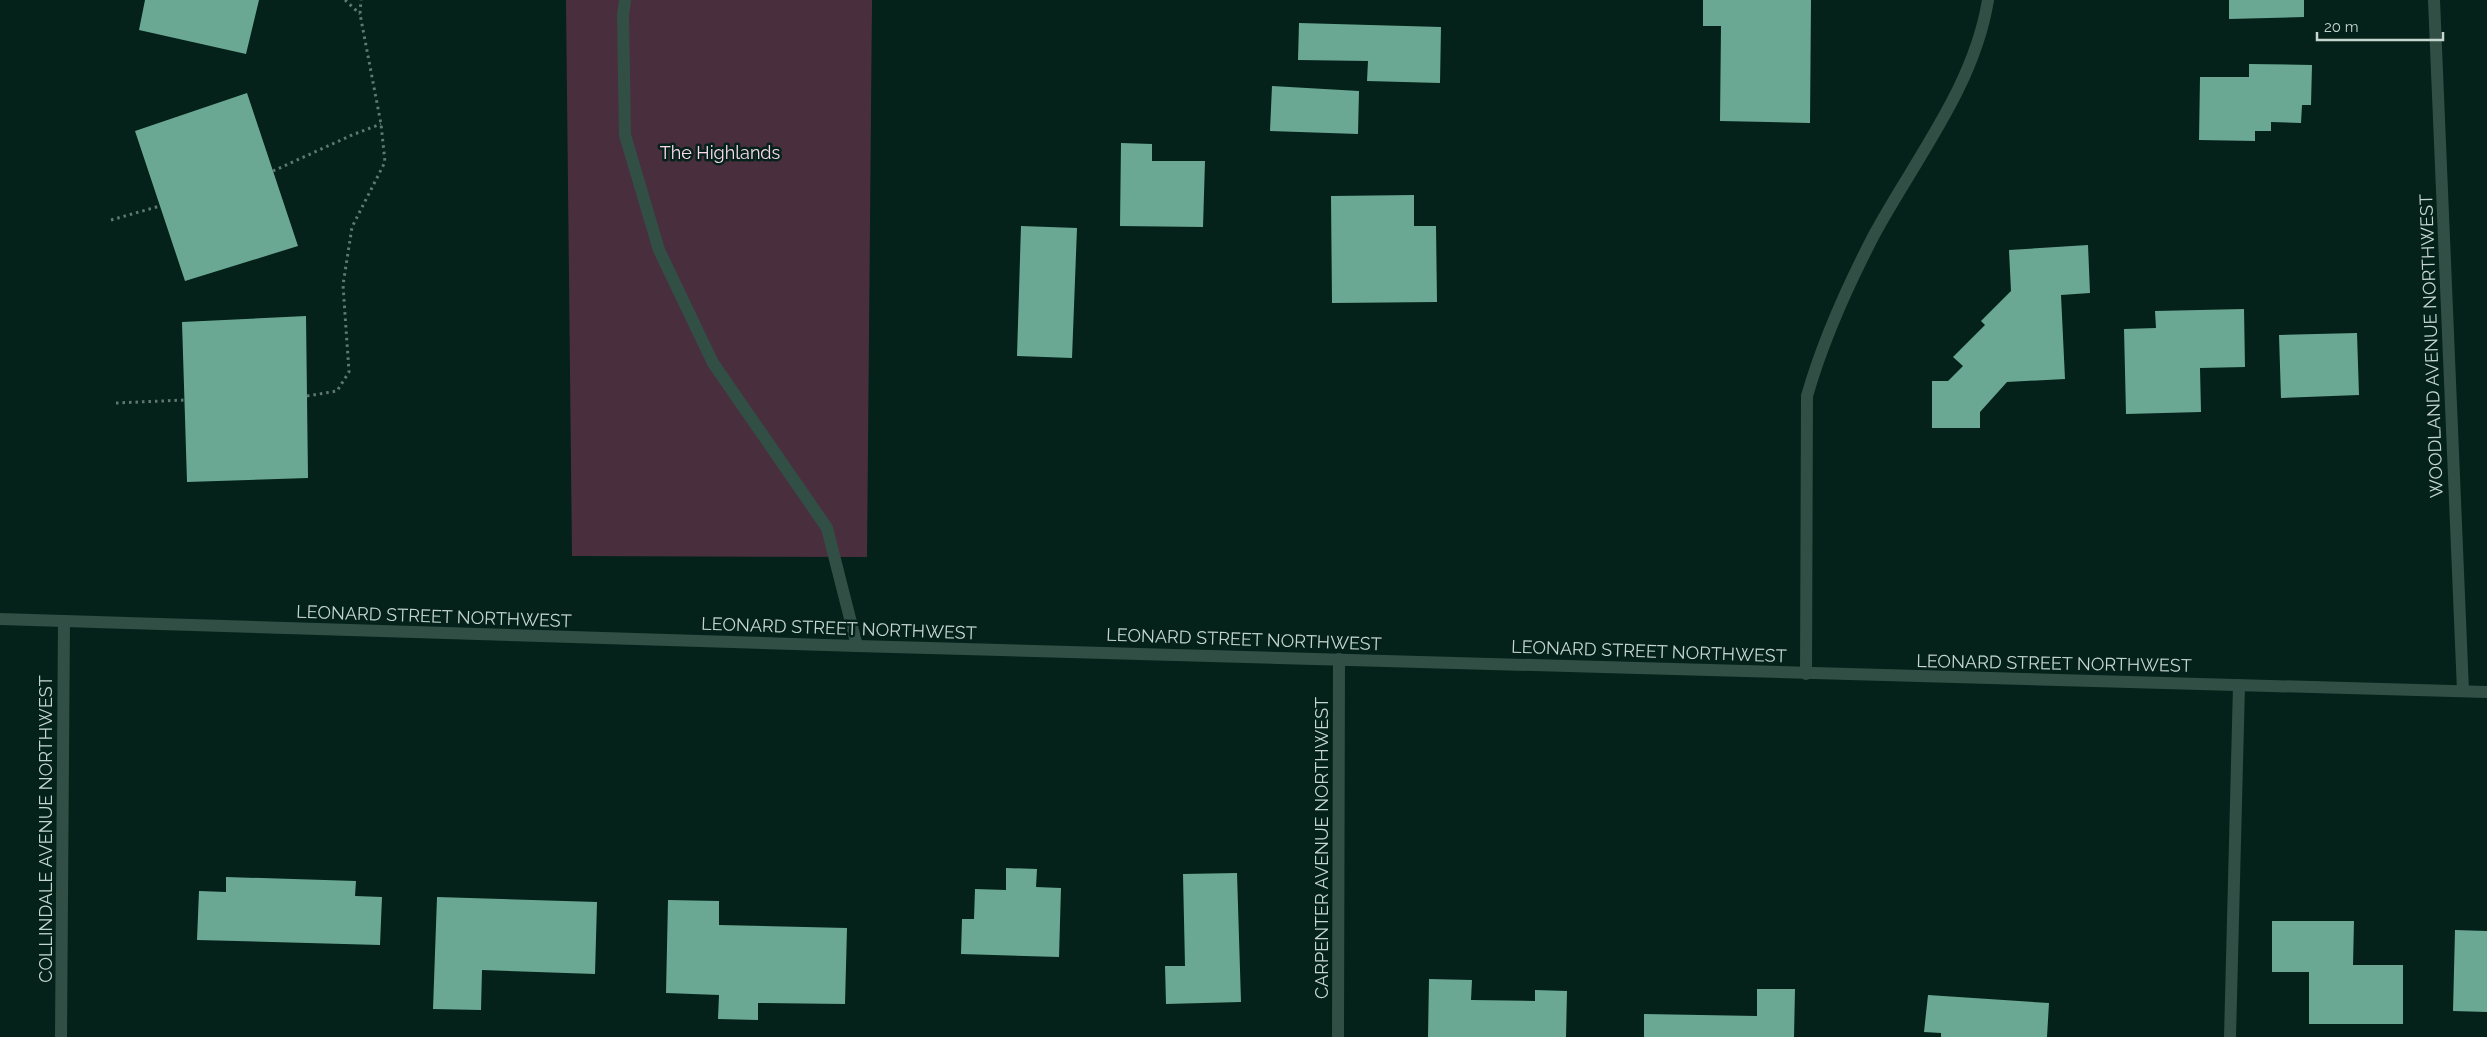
<svg xmlns="http://www.w3.org/2000/svg" width="2487" height="1037" viewBox="0 0 2487 1037" font-family="Raleway,sans-serif">
<style>
.green{fill:#492f3e}
.building{fill:#6ba893}
.lines{fill:none;stroke-linecap:round;stroke-linejoin:round}
.path{stroke:#617871;stroke-width:3;stroke-dasharray:2.5 4;stroke-linecap:butt}
.lane{stroke:#324f45;stroke-width:12}
.street{stroke:#324f45;stroke-width:12}
.secondary{stroke:#324f45;stroke-width:12}
.labels{text-anchor:middle;dominant-baseline:central;stroke-width:5;stroke-linejoin:round;paint-order:stroke}
.park-label{font-size:18px;fill:#fadaeb;stroke:#04221a}
.street-label{font-size:18px;fill:#c5d6cf;stroke:#04221a}
</style>
<rect width="100%" height="100%" fill="#04221a"/>
<path class="green" d="M566 0H872L867 557 572 556Z"/>
<path class="building" d="M145 0H259L246 54 139 30Z
M1703 0H1811L1810 123 1720 121 1721 26H1703Z
M2229 0H2304V17L2229 19Z
M1299 23 1441 27 1440 83 1367 81 1368 61 1298 60Z
M2249 64 2312 65 2311 105H2302L2301 123 2271 122V131H2255V141L2199 140 2200 77H2249Z
M1272 86 1359 91 1358 134 1270 131Z
M247 93 298 246 185 281 135 131Z
M1121 143 1152 144V161H1205L1203 227 1120 226Z
M1414 195V226H1436L1437 302 1332 303 1331 196Z
M1021 226 1077 228 1072 358 1017 356Z
M2088 245 2090 293 2061 295 2065 379 2007 382 1980 412V428H1932V381H1948L1963 366 1953 357 1985 325 1981 321 2011 291 2009 250Z
M2244 309 2245 367 2200 368 2201 412 2126 414 2124 329 2156 328 2155 311Z
M306 316 308 478 187 482 182 322Z
M2357 333 2359 395 2281 398 2279 335Z
M1006 868 1037 869 1036 887 1061 888 1059 957 961 954 962 919H974L975 889 1006 890Z
M1237 873 1241 1002 1166 1004 1165 966H1185L1183 874Z
M226 877 356 881 355 896 382 897 380 945 197 940 199 891 226 892Z
M437 897 597 902 595 974 482 970 481 1010 433 1009Z
M668 900 719 901V925L847 928 845 1004 758 1003V1020L718 1019 719 995 666 993Z
M2272 921H2354L2353 965H2403V1024H2309V972H2272Z
M2455 930 2487 931V1012L2453 1011Z
M1429 979 1472 980 1471 1000 1535 1001V990L1567 991 1566 1037H1428Z
M1757 989H1795L1794 1037H1644V1014L1757 1016Z
M1928 995 2049 1003 2047 1037H1941V1033L1924 1032Z"/>
<g class="lines">
<path class="path" d="M345 0 360 14
M273 171 352 135 381 124
M111 220 160 206
M307 396 337 391 349 372 343 285 352 227 385 162 381 124 360 14 361 0
M116 403 184 400"/>
<path class="lane" d="M2230 1037 2239 685"/>
<path class="street" d="M625 0 623 16 625 135 659 250 713 363 827 528 857 646
M2434 0 2463 691
M1806 674 1807 396C1823 340 1847 287 1874 235 1915 159 1974 87 1988 0
M61 1037 64 621
M1338 1037 1339 659"/>
<path class="secondary" d="M0 619 857 646 2487 692"/>
</g>
<g class="labels">
<g class="park-label">
<text x="720" y="152">The Highlands</text>
</g>
<g class="street-label">
<text transform="translate(2431 346) rotate(-92)">WOODLAND AVENUE NORTHWEST</text>
<text transform="translate(434 616) rotate(2)">LEONARD STREET NORTHWEST</text>
<text transform="translate(839 628) rotate(2)">LEONARD STREET NORTHWEST</text>
<text transform="translate(1244 639) rotate(2)">LEONARD STREET NORTHWEST</text>
<text transform="translate(1649 651) rotate(2)">LEONARD STREET NORTHWEST</text>
<text transform="translate(2054 663) rotate(1)">LEONARD STREET NORTHWEST</text>
<text transform="translate(45 829) rotate(-90)">COLLINDALE AVENUE NORTHWEST</text>
<text transform="translate(1321 848) rotate(-90)">CARPENTER AVENUE NORTHWEST</text>
</g>
</g>
<path d="M2317 32v8h126v-8" fill="none" stroke="#c5d6cf" stroke-width="2.5"/>
<text x="2324" y="32" font-size="15" fill="#c5d6cf" stroke="#04221a" stroke-width="4" paint-order="stroke">20 m</text>
</svg>
